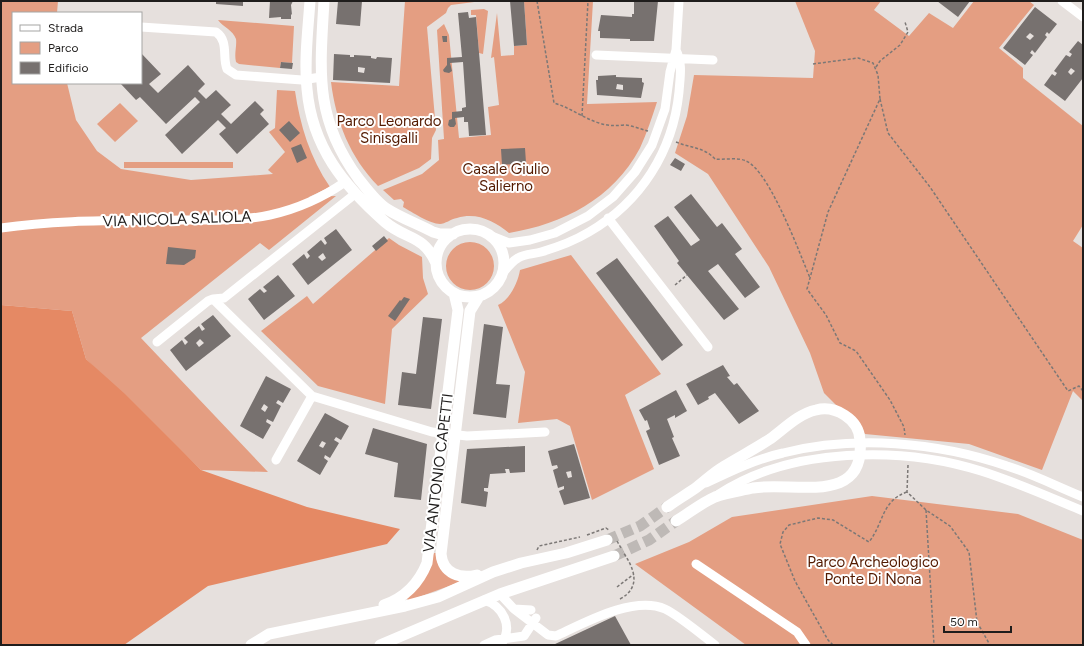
<svg xmlns="http://www.w3.org/2000/svg" width="1084" height="646" viewBox="0 0 1084 646" font-family="Figtree,sans-serif">
<style>
.green{fill:#e49e82}
.forest{fill:#e58964}
.building{fill:#77716f;fill-rule:evenodd}
.lines{fill:none;stroke-linecap:round;stroke-linejoin:round}
.major-tunnel{stroke:#beb9b6;stroke-width:11;stroke-dasharray:11 5.5;stroke-linecap:butt}
.path{stroke:#7c7876;stroke-width:1.5;stroke-dasharray:3 2;stroke-linecap:butt}
.minor{stroke:#fff;stroke-width:9}
.major{stroke:#fff;stroke-width:11}
.labels{text-anchor:middle;dominant-baseline:central;stroke-width:4;stroke-linejoin:round;paint-order:stroke}
.park-label{font-size:15px;fill:#531a00;stroke:#fff}
.street-label{font-size:15px;fill:#1f1d1c;stroke:#fff}
</style>
<rect width="100%" height="100%" fill="#e6e0dd"/>
<path class="green" d="M1 1H58L57 13H13V83H67L76 120 97 151 121 169 191 180 273 174 268 170 285 152 269 132 275 128 277 90 295 91C300 125 310 158 330 187L309 197 336 196 269 250 260 243 141 338 268 472 201 470 86 359 72 311 1 305Z
M405 1H482L451 5 448 8 446 13 427 27 436 130 432 138 431 159 419 168 378 186C350 157 336 122 331 82L399 86Z
M524 1H593L587 104 657 102C652 117 647 133 640 148 613 199 563 224 509 233 494 221 477 212 457 218 451 219 445 224 440 224 430 224 412 212 403 207L404 202 401 199 394 200 383 190 422 174 439 160 438 140 444 139 437 30 444 24 449 35 459 138 491 135 488 107 499 105 494 57 491 58 497 13 501 56 514 55V46L527 45Z
M795 1H881L874 10 909 36 929 13 953 28 974 1H1029L1034 5 999 48 1023 68V78L1083 126V225L1073 241 1083 248V401L1073 391 1042 470 969 444 865 434 824 393 810 353 769 267 708 174 675 153 687 116 694 75 813 78 815 51Z
M484 9 488 11 483 54 479 53 476 15H471V10Z
M218 20 294 26 292 63 281 62 280 68 239 64 236 62C234 54 237 46 236 39 233 30 223 27 218 20Z
M120 103 138 121 115 142 97 124Z
M124 162H233V168H124Z
M389 238 399 245 422 257 423 278 428 294 392 329 385 404 318 386 261 331 307 296 313 304Z
M446 266a24 24 0 1 1 48 0a24 24 0 1 1-48 0Z
M571 255 661 374 625 395 654 469 592 500 570 426 557 419 518 423 525 372 498 305C510 300 518 282 520 270Z
M872 496 1018 514 1083 540V645H746L635 564 689 542 732 517Z
M434 553H436C436 569 446 573 459 579L460 582 408 601 407 598Z"/>
<path class="forest" d="M1 305 72 311 86 359 125 394 201 470 307 507 400 529 387 544 208 586 124 645H1Z"/>
<path class="building" d="M216 1H243V6L216 4Z
M270 1H293L291 5 292 15 291 14V19H281V17L269 18Z
M338 1H362L360 26 336 24Z
M510 1H524L527 45 514 46Z
M634 1H658L654 41H630V39L600 38V31H598L601 15 632 17V14H634Z
M937 1H970L958 17Z
M1035 7 1057 24 1049 34 1047 32 1045 35 1047 37 1035 53 1032 50 1030 53 1033 55 1025 65 1003 48ZM1030 33 1034 36 1030 40 1026 37Z
M468 12 469 18 476 17 486 135 469 136 468 122H464V117L455 118 456 124 454 127H450L448 125 449 120 452 119V112L462 111V108L466 107 463 62 450 63 452 71 449 73 444 72 443 70 447 65V58L462 57 458 13Z
M442 36H447V42H443Z
M1078 41 1083 45V78L1065 101 1044 85 1052 74 1055 76 1057 73 1054 71 1066 55 1070 57 1072 54 1069 52ZM1071 68 1075 71 1071 75 1068 72Z
M141 53 161 74 149 84 158 93 188 65 205 84 198 91 206 99 216 90 231 105 221 114 231 124 255 101 264 110 260 114 269 124 237 154 219 134 226 128 218 120 182 154 165 135 200 102 195 97 166 124 140 97 136 100 120 83H141Z
M334 54 350 55V57H354V55L371 56V58L376 59 377 57 392 58 390 83 333 80ZM358 67 365 68 364 73 358 72Z
M281 62 293 63 292 69 280 68Z
M616 75V77L642 78V82L644 83 641 98 597 95 596 80H598V76ZM617 84 623 85V90L616 89Z
M289 121 300 133 290 142 279 130Z
M301 144 307 158 297 163 291 148Z
M525 148 526 163 502 165 501 149Z
M675 158 685 164 681 171 670 165Z
M691 194 717 227 722 223 742 249 735 254 760 287 745 298 718 264 708 271 739 309 724 320 677 263 679 261 654 226 668 216 691 246 700 240 674 207Z
M336 229 352 250 308 285 292 264 304 254 307 259 310 256 307 252 321 240 325 245 327 243 324 238ZM323 253 326 258 322 261 318 257Z
M384 236 388 241 376 251 372 246Z
M168 247 196 250 195 258 184 265 166 264Z
M617 258 683 345 662 361 596 273Z
M278 275 295 296 264 320 248 299 260 289 264 293 267 291 263 287Z
M404 297 410 299 395 321 388 316 400 300 401 301Z
M213 315 231 336 186 371 170 350 182 340 185 345 188 342 184 338 199 326 202 331 205 329 201 324ZM200 339 204 343 199 347 196 343Z
M423 317 442 319 431 409 398 405 402 372 416 374Z
M484 324 503 327 496 384 510 385 506 418 473 414Z
M723 365 730 376 727 377 734 385 737 383 759 411 739 424 715 393 708 397 709 399 698 405 686 384Z
M266 376 291 389 283 403 278 400 276 403 281 406 273 422 267 419 266 422 271 425 263 439 240 426ZM264 404 268 407 265 412 261 409Z
M676 390 687 411 675 418V415L667 419 674 437 672 438 680 456 659 465 646 431 650 429 647 420 645 421 639 410Z
M325 413 349 426 341 440 336 437 334 440 339 443 330 458 325 455 324 458 328 461 320 475 297 461ZM322 441 326 443 323 448 319 446Z
M373 428 427 444 421 500 394 497 398 463 365 454Z
M574 444 590 498 564 505 559 491 564 489V486L558 488 553 470 558 468 557 465 552 466 548 451ZM571 471 572 477 568 478 566 472Z
M525 446V472L510 473 509 469H505L506 473 490 474 488 488H484V491L488 492 486 507 461 503 467 449Z
M615 616 631 645H553Z"/>
<g class="lines">
<path class="major-tunnel" d="M607 540 640 526 667 507
M614 556 649 540 676 521"/>
<path class="path" d="M537 1 554 103C571 108 583 118 599 123 608 126 615 126 624 125 631 125 640 129 648 131
M813 64 858 58 873 63 878 75 880 99 828 212 807 289 826 315 840 343 856 351 890 400 904 427 905 435
M876 67 880 61 900 45 908 32 905 22
M880 99 888 133 930 187 1068 391 1079 386 1083 391
M582 116 588 1
M676 142C690 148 704 147 715 159 724 160 738 157 746 161 769 170 800 254 810 278
M675 285 687 275
M908 465 907 492 926 510 950 526 969 552 977 622 990 645
M926 510 934 645
M587 535 606 528 609 530
M617 541 621 548
M537 550 539 546 580 537
M617 587 634 574
M620 599C642 587 634 568 623 552
M833 645 828 640 795 581 780 544 783 532 789 525 818 518 833 520 869 542C884 523 881 501 907 492"/>
<path class="minor" d="M1062 1 1083 17
M141 27 216 32C229 41 222 57 227 69L236 75 302 80 321 77
M596 55 713 60
M355 194 224 298 213 299 312 396 432 432 467 436 545 432
M608 218 708 347
M1 228C61 219 122 221 183 220 211 220 242 221 270 215 297 209 322 198 345 182
M489 235 509 243 530 240 555 233 588 216 613 197 635 172 652 145 665 109 670 72 676 50 679 1
M503 273C507 268 511 262 518 258 524 254 534 254 541 252 558 247 574 241 589 232 641 202 673 151 679 92 680 77 683 64 676 50
M157 342 208 301 213 299
M276 460 312 396
M706 483C731 471 756 459 783 453 855 435 937 442 1007 466 1033 474 1058 487 1083 497
M719 494C790 447 902 446 981 471 1016 482 1049 497 1083 511
M696 564 797 632 806 645
M500 594 514 609 531 610
M484 600C503 606 513 626 502 643
M514 609 548 635 556 636C584 623 634 595 665 609 678 615 702 635 715 645
M484 645 495 640 524 636 536 618"/>
<path class="major" d="M310 1C308 30 304 60 307 89 312 147 344 186 385 222 406 240 423 234 436 263
M324 1C320 71 314 118 358 178 366 188 376 202 387 209 401 218 418 224 433 232L440 234H453
M436 263a34 34 0 1 1 68 0a34 34 0 1 1-68 0Z
M667 507C677 500 687 494 697 487 706 480 714 472 723 467 739 457 755 449 770 439 784 429 798 414 816 410 835 405 859 419 860 440 866 507 792 481 753 488 740 491 726 493 715 497 701 503 688 514 676 521
M477 575C460 579 443 574 441 554L470 311 478 298
M384 605C404 598 419 583 427 563L458 310 454 293
M251 645 269 634 405 606 438 597 493 572 521 563 566 553 607 540
M380 645 500 594 614 556"/>
</g>
<g class="labels">
<g class="park-label">
<text x="389" y="121">Parco Leonardo<tspan x="389" dy="17">Sinisgalli</tspan></text>
<text x="506" y="169">Casale Giulio<tspan x="506" dy="17">Salierno</tspan></text>
<text x="873" y="562">Parco Archeologico<tspan x="873" dy="17">Ponte Di Nona</tspan></text>
</g>
<g class="street-label">
<text transform="translate(177 219) rotate(-2)">VIA NICOLA SALIOLA</text>
<text transform="translate(438 473) rotate(-83)">VIA ANTONIO CAPETTI</text>
</g>
</g>
<rect width="1084" height="646" fill="none" stroke="#1f1d1c" stroke-width="4"/>
<rect x="12" y="12" width="130" height="72" fill="#ffffff" stroke="#a5a5a4"/>
<rect x="20" y="25" width="20" height="6" fill="#ffffff" stroke="#a5a5a4"/>
<text x="48" y="32" font-size="12" fill="#1f1d1c">Strada</text>
<rect x="20" y="42" width="20" height="12" fill="#e49e82" stroke="#a5a5a4"/>
<text x="48" y="52" font-size="12" fill="#1f1d1c">Parco</text>
<rect x="20" y="62" width="20" height="12" fill="#77716f" stroke="#a5a5a4"/>
<text x="48" y="72" font-size="12" fill="#1f1d1c">Edificio</text>
<path d="M944 626v6h67v-6" fill="none" stroke="#1f1d1c" stroke-width="2"/>
<text x="950" y="626" font-size="12" fill="#1f1d1c" stroke="#ffffff" stroke-width="3" paint-order="stroke">50 m</text>
</svg>
